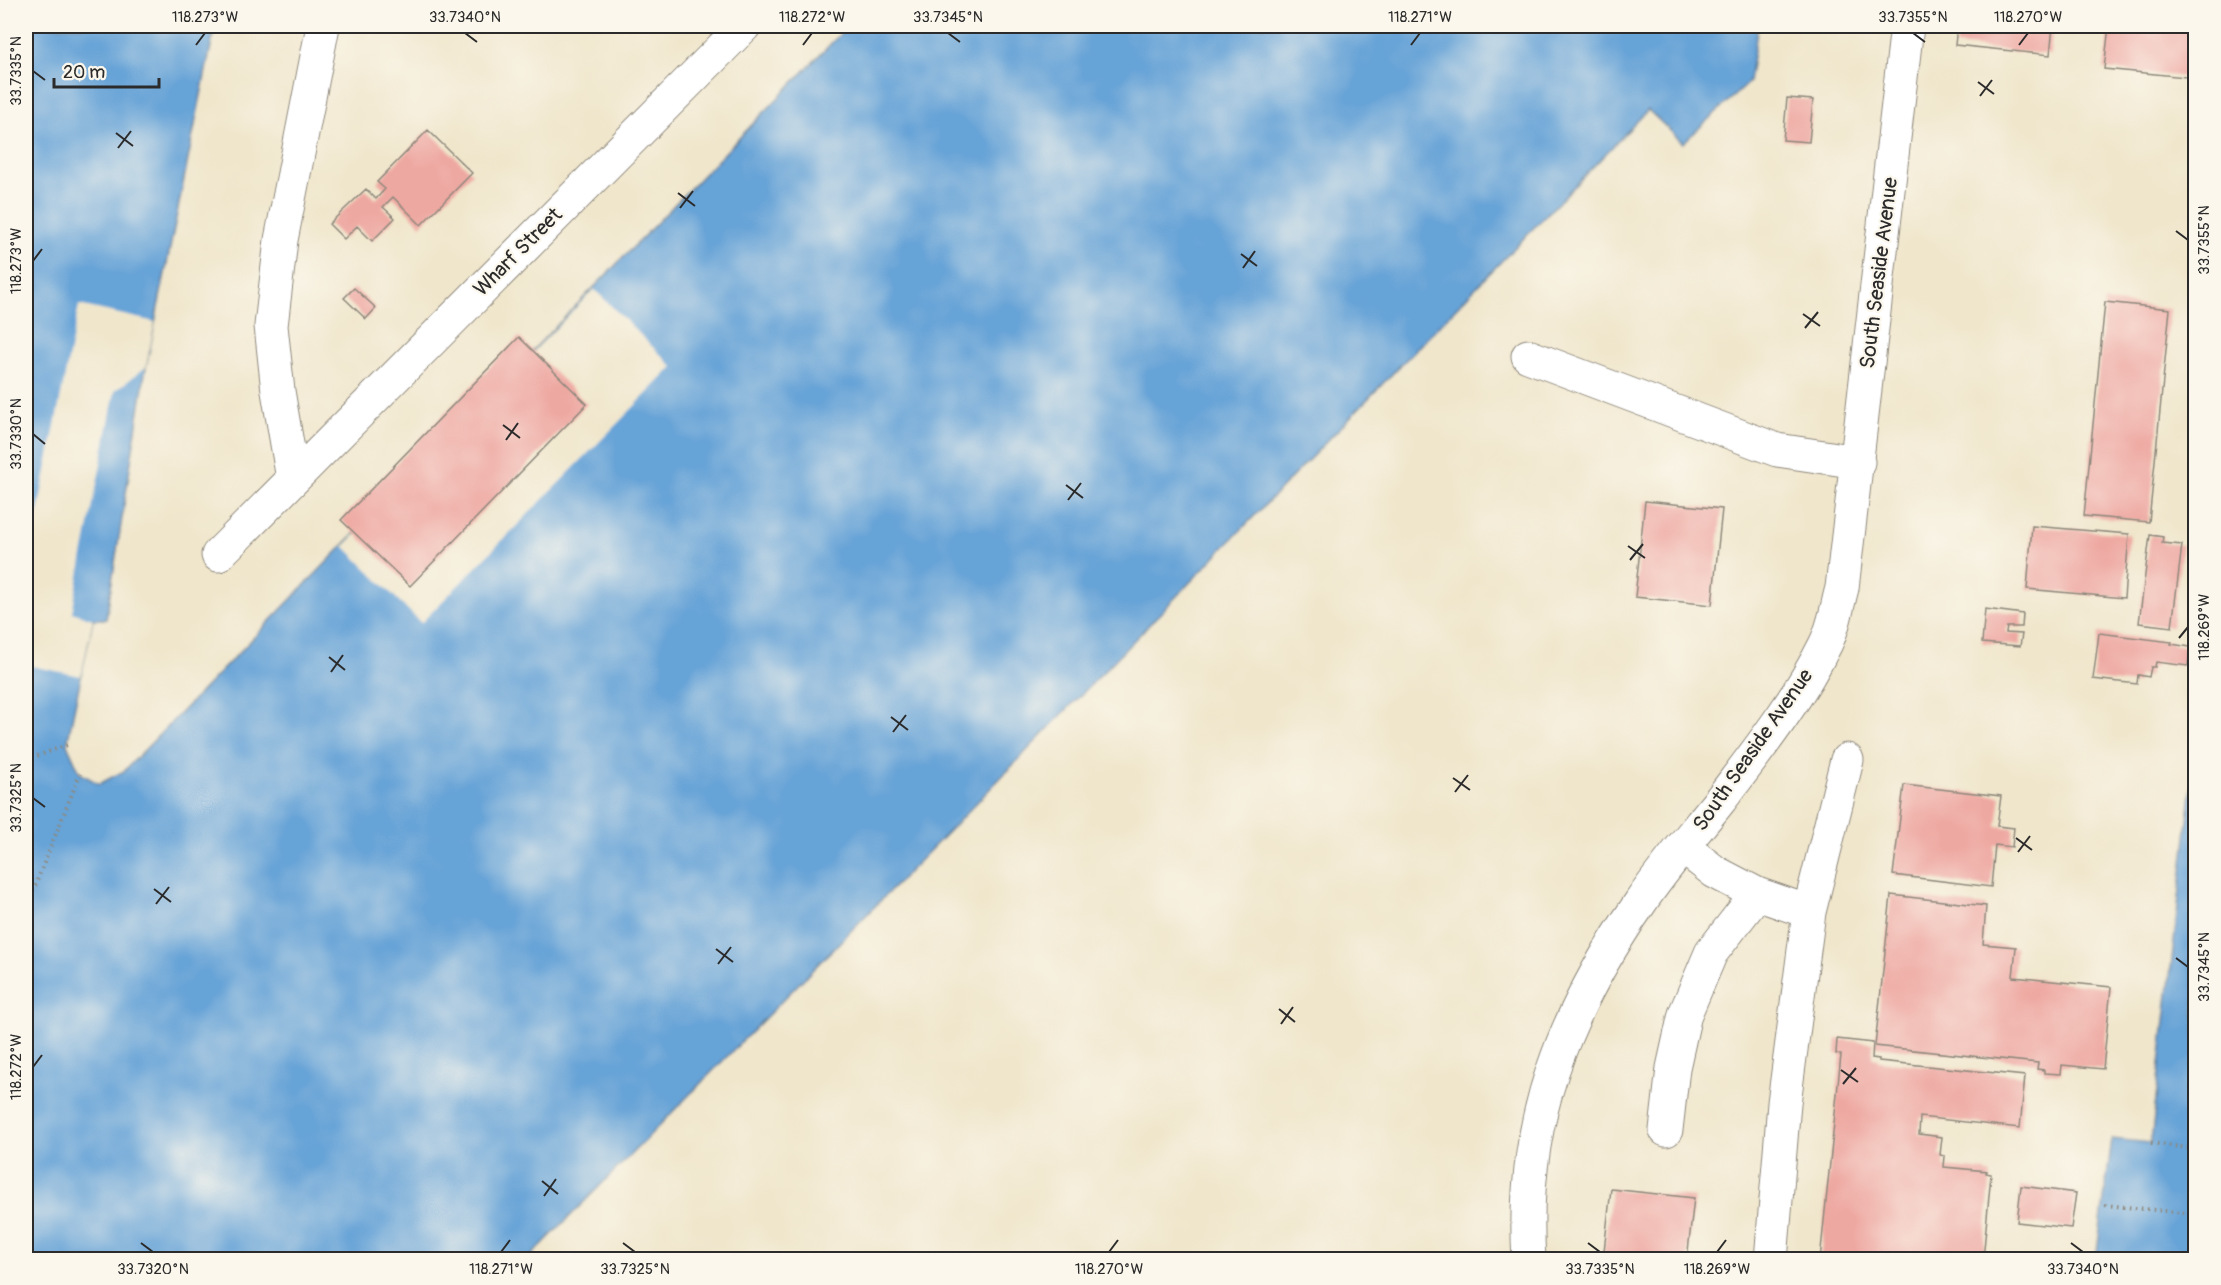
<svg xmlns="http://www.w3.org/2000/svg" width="2221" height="1285" viewBox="0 0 2221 1285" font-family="Pangolin,sans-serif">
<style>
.water{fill:#66a3d7;stroke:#486781;stroke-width:1.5}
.pier{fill:#f0e6cc}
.building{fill:#eea8a2}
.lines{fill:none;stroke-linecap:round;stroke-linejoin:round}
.minor-casing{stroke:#8e887c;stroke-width:35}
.path{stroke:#8e887c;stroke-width:4;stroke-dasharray:1.5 4.5;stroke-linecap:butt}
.minor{stroke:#fff;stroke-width:33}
.ticks{fill:none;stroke:#2b2b2b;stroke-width:2}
.labels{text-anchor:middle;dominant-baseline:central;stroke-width:4.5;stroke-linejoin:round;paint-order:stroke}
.street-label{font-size:21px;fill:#2b2b2b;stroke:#fbf7ec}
.neatline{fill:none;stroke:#2b2b2b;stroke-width:2}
.ticks-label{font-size:15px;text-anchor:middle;fill:#2b2b2b}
</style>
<rect width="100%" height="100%" fill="#fbf7ec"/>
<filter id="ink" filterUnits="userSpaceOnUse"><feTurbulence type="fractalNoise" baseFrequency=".0167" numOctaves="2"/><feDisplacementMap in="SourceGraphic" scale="12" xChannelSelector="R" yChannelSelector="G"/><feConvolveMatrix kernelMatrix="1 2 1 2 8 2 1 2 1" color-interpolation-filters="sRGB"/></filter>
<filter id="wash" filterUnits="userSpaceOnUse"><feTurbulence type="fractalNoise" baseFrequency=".008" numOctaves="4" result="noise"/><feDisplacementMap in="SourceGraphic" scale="24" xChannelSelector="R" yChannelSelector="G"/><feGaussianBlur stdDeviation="1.35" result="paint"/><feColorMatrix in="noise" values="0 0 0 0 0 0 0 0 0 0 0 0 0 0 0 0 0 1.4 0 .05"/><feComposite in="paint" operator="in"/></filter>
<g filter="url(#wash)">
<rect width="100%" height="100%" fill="#f0e6cc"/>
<path class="water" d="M26 26H215L146 367 106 619H93L67 744 80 773 99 784 124 771 848 26H1758L1749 82 1683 143 1648 110 950 830 527 1260 26 1259Z
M2195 758V1259H2096L2112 1139 2151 1143Z"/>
<path class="pier" d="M594 289 673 367 421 623 344 546Z
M79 305 155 322 146 367 115 391 72 612 93 619 81 676 26 665V571Z"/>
<g id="blocks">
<path class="building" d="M1957 26H2053L2050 55 1955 45Z
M2109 26H2196V78L2104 69Z
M1787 98 1813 100 1809 142 1783 140Z
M428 130 472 173 421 225 393 197 383 207 395 218 372 241 357 226 344 239 329 224 366 189 376 199 385 189 377 182Z
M354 288 376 308 366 319 344 298Z
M2105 302 2170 309 2149 522 2084 516Z
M519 337 587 404 410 586 341 520Z
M1645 501 1722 509 1712 605 1635 597Z
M2032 526 2129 534 2124 598 2027 589Z
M2150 535 2163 537 2162 543 2182 545 2172 627 2139 623Z
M1985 609 2023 614 2022 627H2007L2006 633 2022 634 2020 646 1982 643Z
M2099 633 2172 642 2171 644 2190 647 2188 666 2156 662 2155 667H2151L2149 677 2138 675 2137 684 2093 679Z
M1904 785 2001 796 1997 826 2014 828 2012 847 1995 845 1991 887 1893 875Z
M1891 895 1986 906 1983 944 2016 947 2013 977 2111 987 2103 1069 2062 1065 2061 1074 2044 1073V1070L2037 1069 2038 1063 1875 1046Z
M1837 1039 1873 1043 1872 1058 1879 1059V1061L2025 1076 2020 1128 1920 1117 1919 1134 1942 1137 1940 1155 1945 1156 1944 1167 1987 1171 1986 1173 1991 1174 1983 1260H1820L1841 1055 1836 1054Z
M2021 1186 2076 1193 2071 1228 2017 1222Z
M1611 1189 1694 1198 1687 1260H1603Z"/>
</g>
</g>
<g filter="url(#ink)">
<use href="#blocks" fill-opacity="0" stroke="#8e887c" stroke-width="1.5"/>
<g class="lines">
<g class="minor-casing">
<path id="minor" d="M1528 356 1777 450 1858 462
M293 479 278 391 271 326 281 240 323 26
M218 555 744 26
M1683 847 1715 872 1757 894 1809 912 1784 1103 1771 1260
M1809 912 1847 760
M1666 1130 1673 1068 1685 1014 1711 953 1757 894
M1529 1260C1520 1122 1563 1015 1640 903 1664 867 1694 833 1721 799 1758 750 1798 700 1825 645 1834 628 1837 606 1842 588L1907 26"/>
</g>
<path class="path" d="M26 760 67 745
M26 908 80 774
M2151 1143 2196 1149
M2105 1205 2196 1214"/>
<use href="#minor" class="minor"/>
</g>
</g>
<path class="ticks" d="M465 33 477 42M948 33 960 42M1913 33 1925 42M196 45 205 33M803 45 812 33M1411 45 1420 33M2019 45 2028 33M33 71 45 80M1978 82 1994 94M1980 96 1992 80M116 133 133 146M118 148 131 131M678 193 695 206M680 208 693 191M2176 231 2188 240M1241 254 1257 266M33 261 42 249M1243 268 1255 251M1803 314 1820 326M1805 328 1818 312M503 425 520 438M33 434 45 444M506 440 518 423M1066 485 1083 498M1068 500 1081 483M1628 546 1645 558M1630 560 1643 544M2179 638 2188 627M329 657 345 670M331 672 343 655M891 717 908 730M893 732 906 715M1453 778 1470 790M1455 792 1468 775M33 798 45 807M2016 838 2032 850M2018 852 2030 836M154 889 171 902M156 904 169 887M716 949 733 962M2176 958 2188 967M718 964 731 947M1279 1009 1295 1022M1281 1024 1293 1007M33 1067 42 1055M1841 1070 1858 1082M1843 1084 1856 1068M542 1181 558 1194M544 1196 556 1179M141 1243 153 1252M623 1243 635 1252M1588 1243 1600 1252M2071 1243 2083 1252M501 1252 510 1240M1109 1252 1118 1240M1717 1252 1726 1240"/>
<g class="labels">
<g class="street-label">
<text transform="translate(518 252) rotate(-45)">Wharf Street</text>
<text transform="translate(1879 273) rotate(-83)">South Seaside Avenue</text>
<text transform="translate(1753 750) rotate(-55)">South Seaside Avenue</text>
</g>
</g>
<rect width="2221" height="1285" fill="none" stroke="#fbf7ec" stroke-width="66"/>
<path d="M54 78v9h105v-9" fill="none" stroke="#2b2b2b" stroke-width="3"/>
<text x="63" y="78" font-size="18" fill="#2b2b2b" stroke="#fbf7ec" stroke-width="4.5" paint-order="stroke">20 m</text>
<rect x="33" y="33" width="2155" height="1219" class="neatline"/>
<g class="ticks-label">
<text x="205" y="22">118.273°W</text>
<text x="465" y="22">33.7340°N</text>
<text x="812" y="22">118.272°W</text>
<text x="948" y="22">33.7345°N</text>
<text x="1420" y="22">118.271°W</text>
<text x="1913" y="22">33.7355°N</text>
<text x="2028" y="22">118.270°W</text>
<text transform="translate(16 71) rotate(-90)" y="5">33.7335°N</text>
<text transform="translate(2204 240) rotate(-90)" y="5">33.7355°N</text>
<text transform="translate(16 261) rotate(-90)" y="5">118.273°W</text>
<text transform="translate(16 434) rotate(-90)" y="5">33.7330°N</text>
<text transform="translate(2204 627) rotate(-90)" y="5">118.269°W</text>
<text transform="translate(16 798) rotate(-90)" y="5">33.7325°N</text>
<text transform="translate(2204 967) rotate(-90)" y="5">33.7345°N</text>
<text transform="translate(16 1067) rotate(-90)" y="5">118.272°W</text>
<text x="153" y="1274">33.7320°N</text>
<text x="501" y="1274">118.271°W</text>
<text x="635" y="1274">33.7325°N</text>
<text x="1109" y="1274">118.270°W</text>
<text x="1600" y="1274">33.7335°N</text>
<text x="1717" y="1274">118.269°W</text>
<text x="2083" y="1274">33.7340°N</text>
</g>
</svg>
